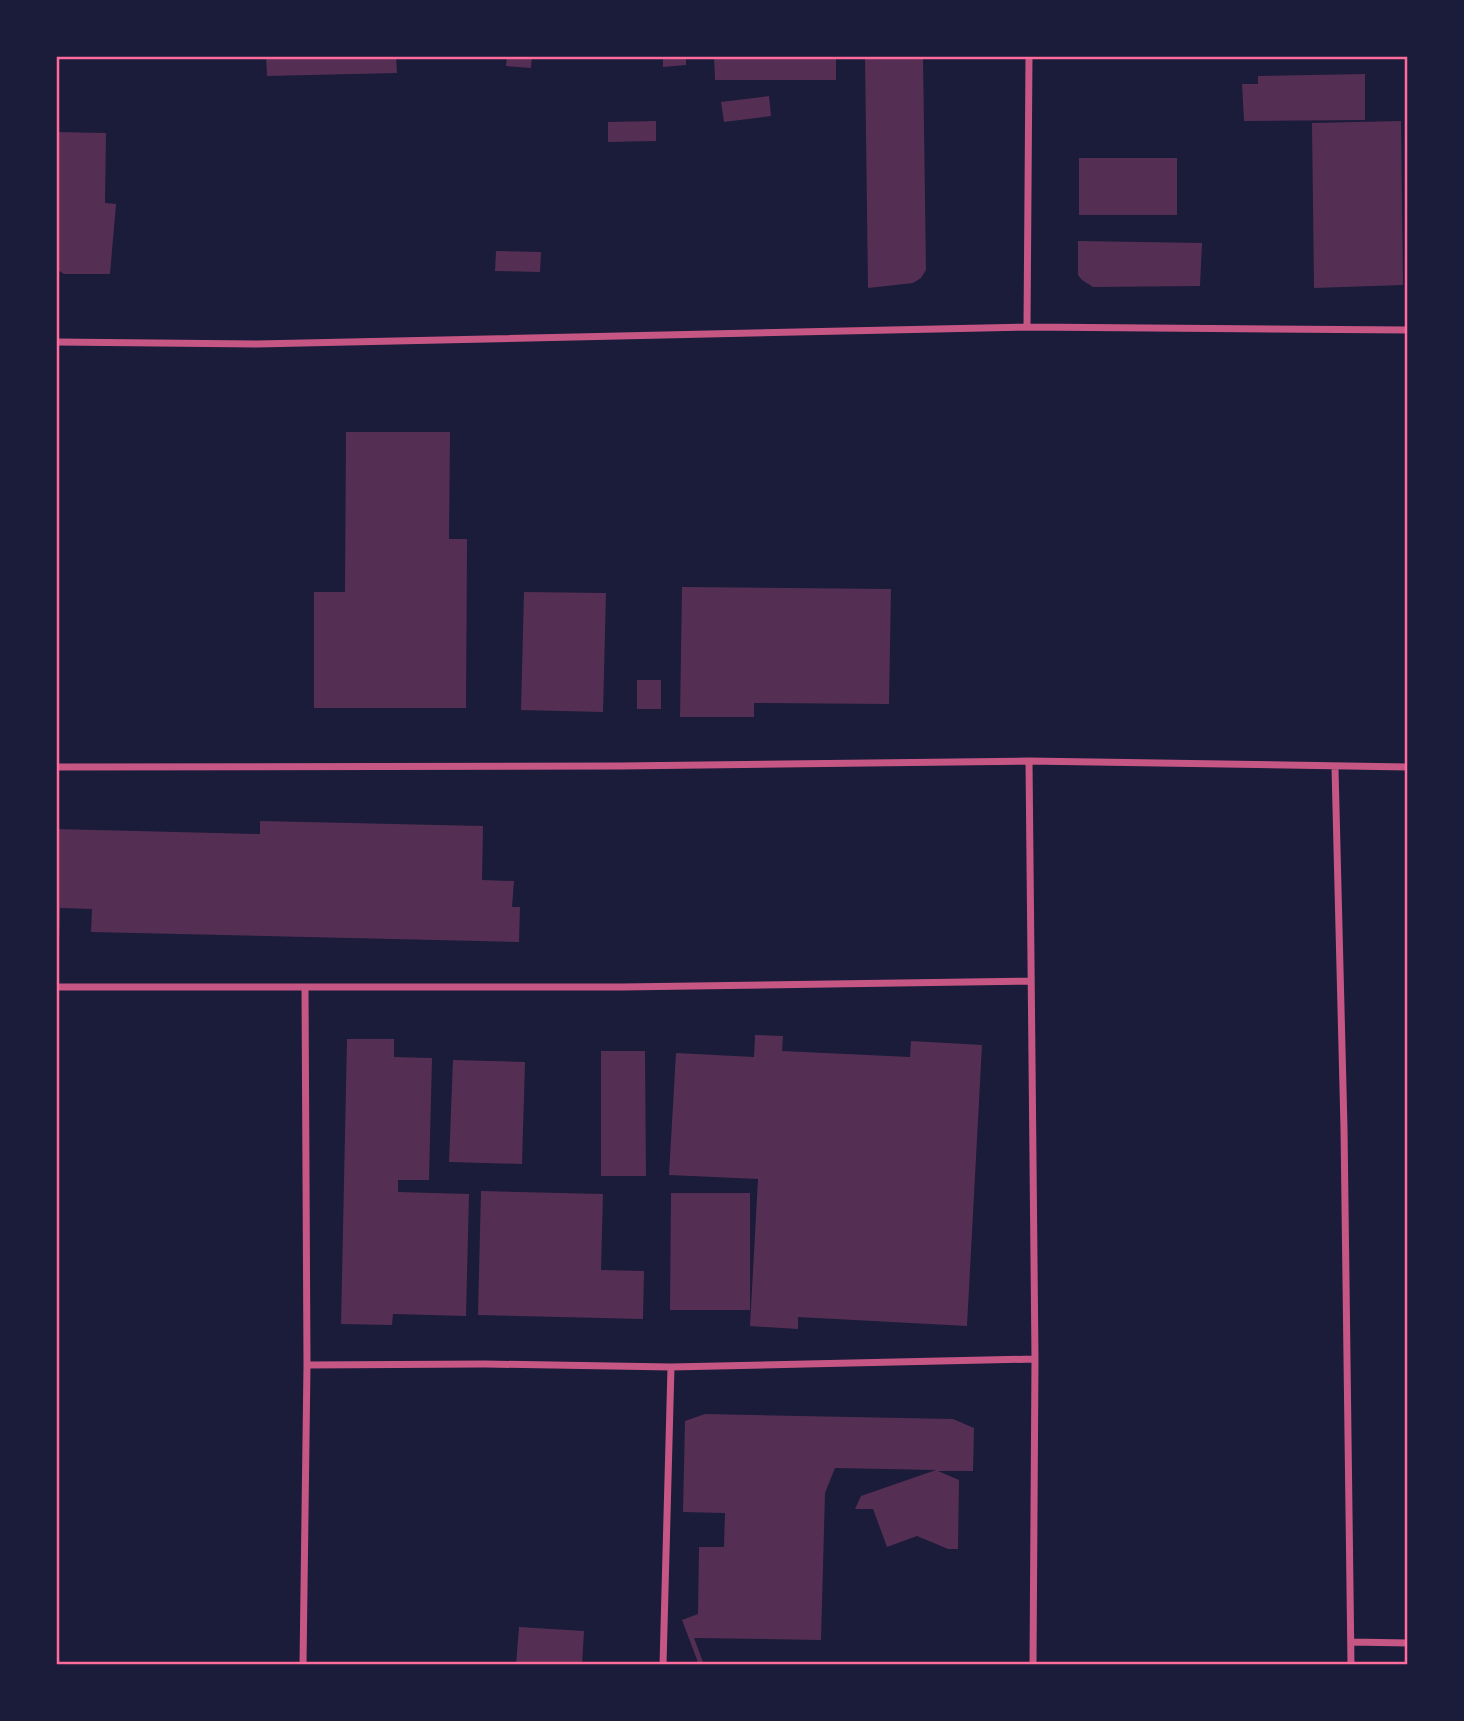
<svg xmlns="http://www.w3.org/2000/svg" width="1464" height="1721" viewBox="0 0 1464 1721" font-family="Manrope,sans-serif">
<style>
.building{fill:#542f53}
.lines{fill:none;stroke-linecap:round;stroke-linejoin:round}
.minor{stroke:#c65784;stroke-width:7}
.neatline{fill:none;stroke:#ff6b9d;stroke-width:2.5}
</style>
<rect width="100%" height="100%" fill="#1b1b3a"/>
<path class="building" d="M266 56H396L397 73 267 76Z
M507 56H532L531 68 506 66Z
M663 56H686V65L663 67Z
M714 56H836V80H715Z
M865 56H923L926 270 921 278 913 283 868 288Z
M1365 74V120L1244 121 1242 84H1258V76Z
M769 96 771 116 724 122 721 102Z
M656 121V141L608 142V122Z
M1401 121 1403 285 1314 288 1312 123Z
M56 132 106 133 105 203 116 204 110 274H64L56 269Z
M1079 158H1177V215H1079Z
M1078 241 1202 243 1200 286 1093 287 1082 280 1078 275Z
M496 251 541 252 540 272 495 271Z
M346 432H450L449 539H467L466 708H314V592H345Z
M682 587 891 589 889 704 754 703V717H680Z
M524 592 606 593 603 712 521 710Z
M637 680H661V709H637Z
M260 821 483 826 482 880 514 881 512 907H520L519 942 91 932 92 909 60 908 59 942H56V829L260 834Z
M755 1035 783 1036 782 1051 910 1057 911 1041 982 1045 967 1326 798 1317V1329L750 1326 758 1179 669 1175 676 1053 754 1057Z
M347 1039H394V1057L432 1058 429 1180H398V1192L469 1194 466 1316 393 1314 392 1325 341 1324Z
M601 1051H645L646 1176H601Z
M453 1060 525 1062 522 1164 449 1162Z
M481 1191 603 1194 601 1270 644 1271 643 1319 478 1315Z
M671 1193H750V1310H670Z
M705 1414 953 1419 974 1428 973 1471H938L959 1480 958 1549H948L917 1536 887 1547 873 1509H855L861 1496 936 1470 835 1468 825 1493 821 1640 694 1638 703 1662 718 1663V1665H699L682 1620 698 1614 699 1547H724L725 1513 683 1512 685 1421Z
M519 1627 584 1631 582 1665H516Z"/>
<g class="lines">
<path class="minor" d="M1027 327 1029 56
M56 342 257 344 1027 327 1408 330
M1029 761 1035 1359 1033 1665
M56 767 620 766 1029 761 1408 767
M1335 768 1344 1128 1351 1665
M56 987H622L1030 981
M307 1365 485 1364 671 1367 1035 1359
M1351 1642 1408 1643
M303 1665 307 1365 305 987
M663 1665 671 1367"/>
</g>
<rect width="1464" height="1721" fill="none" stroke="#1b1b3a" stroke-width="116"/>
<rect x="58" y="58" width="1348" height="1605" class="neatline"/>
</svg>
